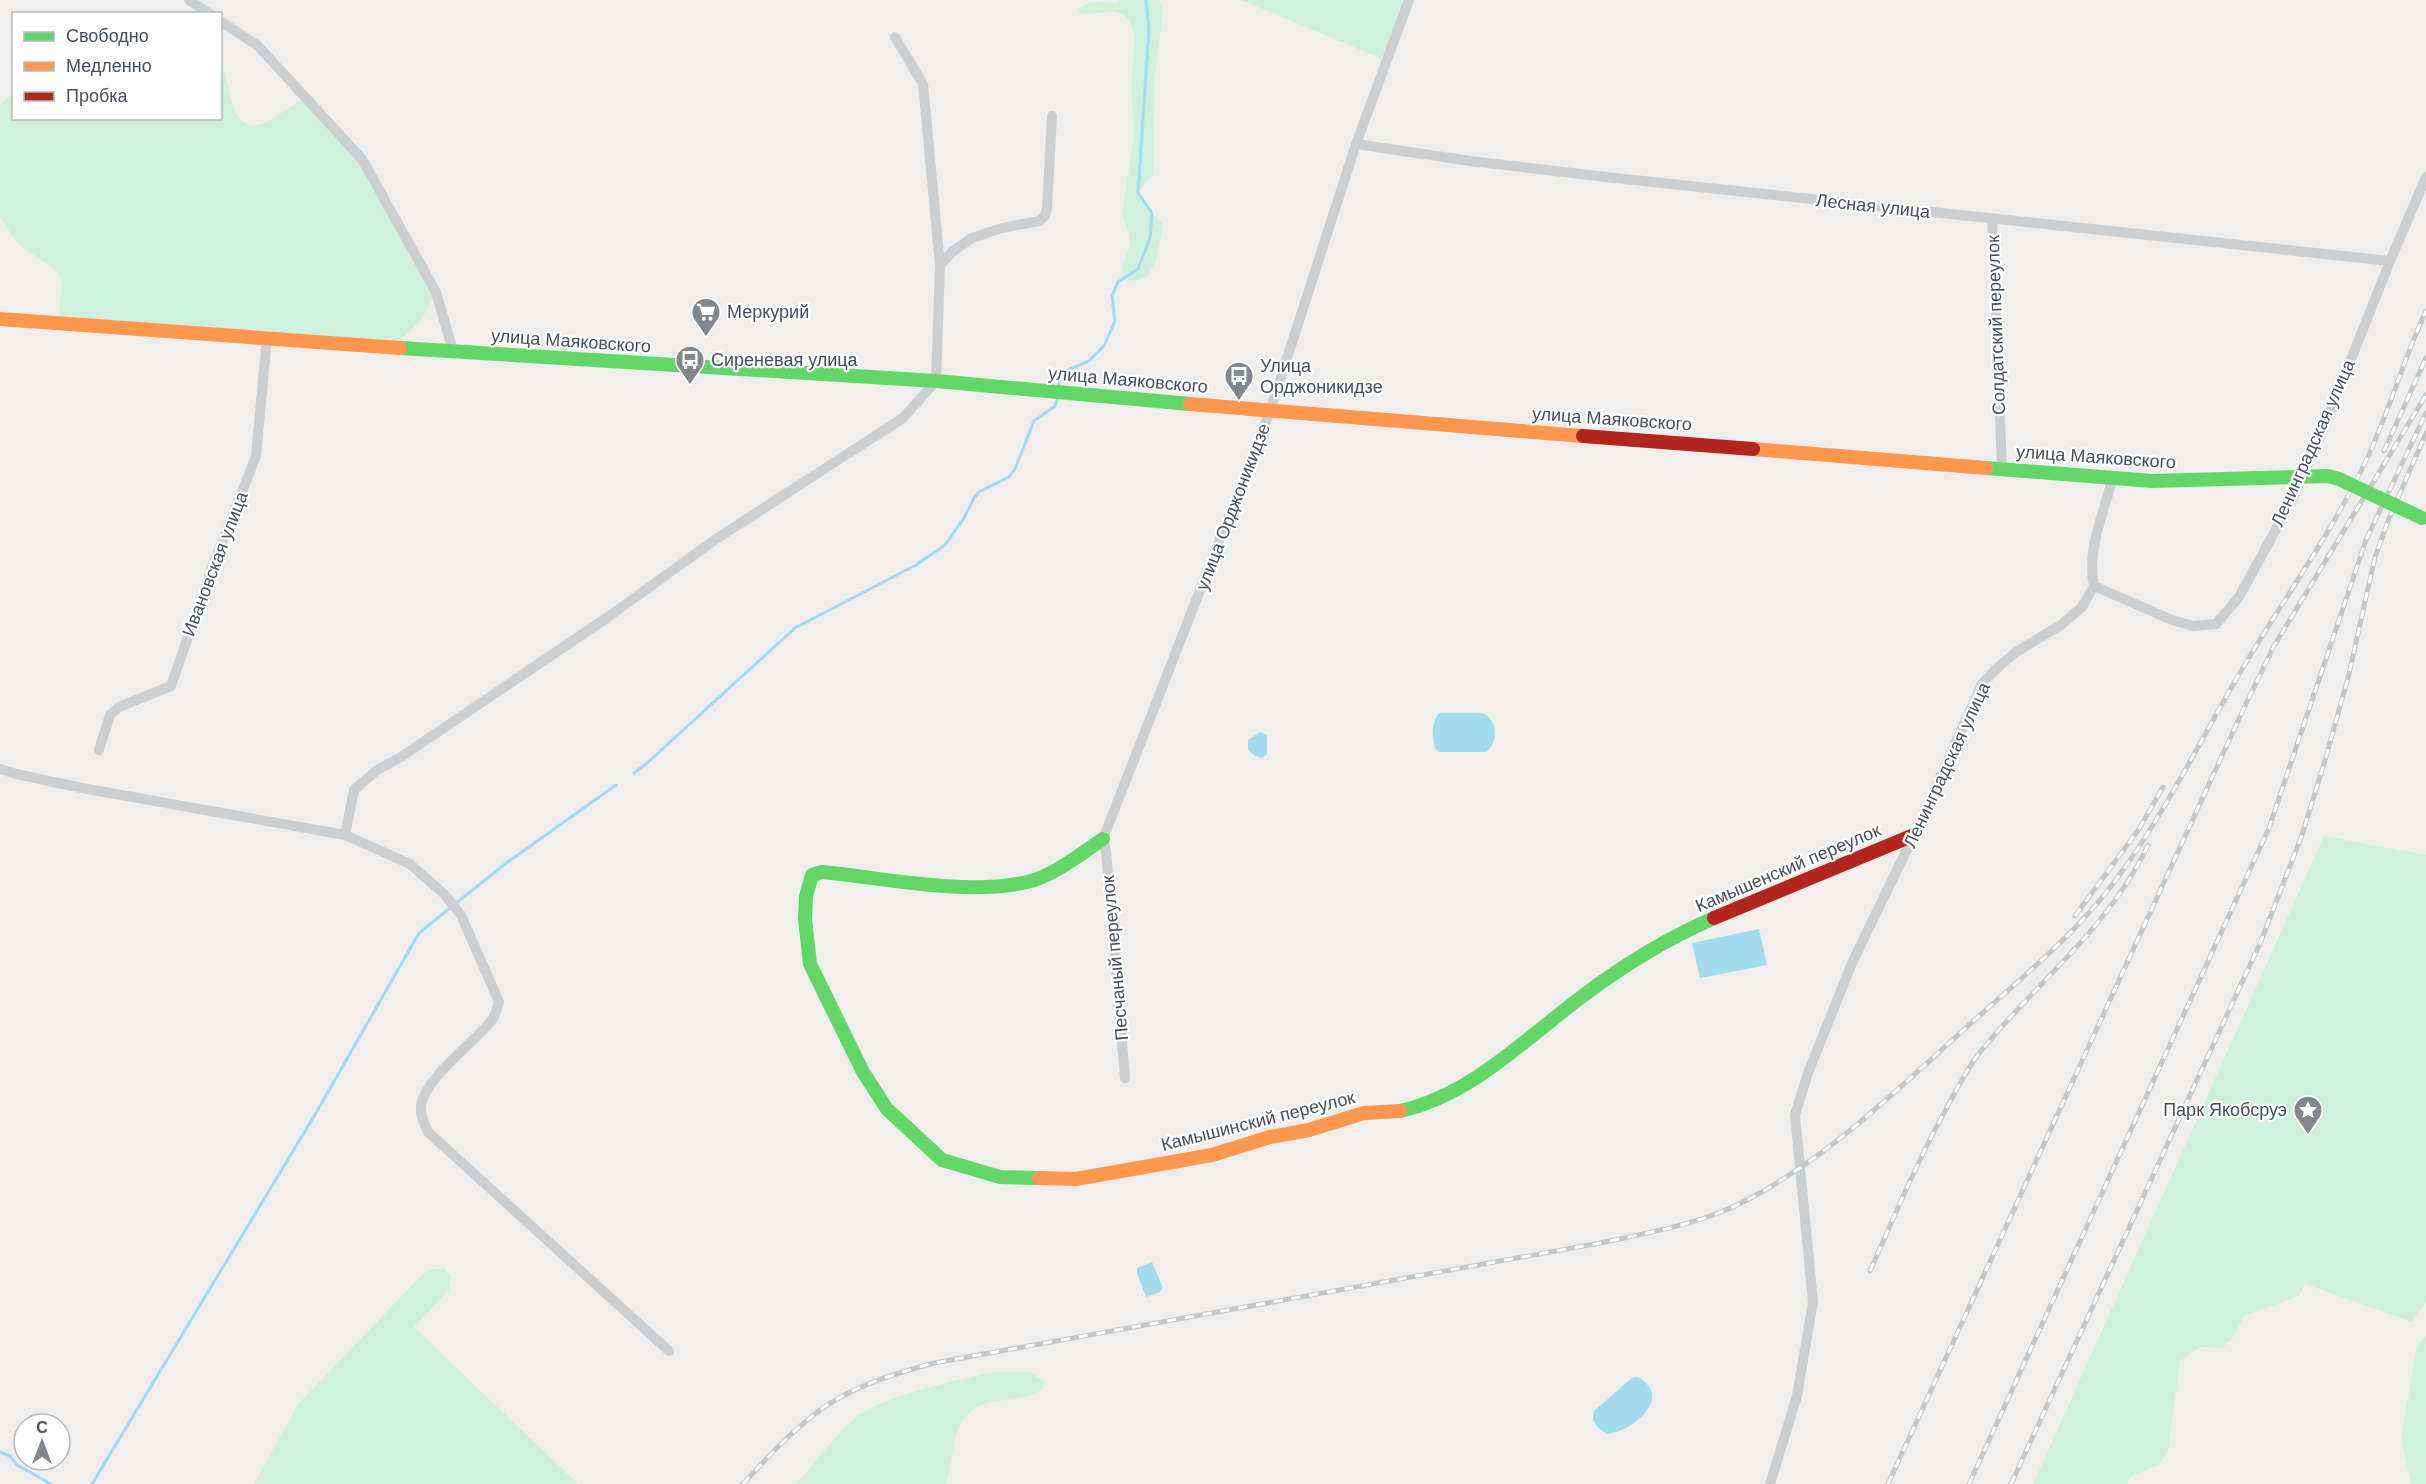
<svg xmlns="http://www.w3.org/2000/svg" width="2426" height="1484" viewBox="0 0 2426 1484" font-family="Arial,sans-serif">
<style>
.green{fill:#d0f0de}
.water{fill:#a2dbf0}
.lines{fill:none;stroke-linecap:round;stroke-linejoin:round}
.stream{stroke:#a2dbf0;stroke-width:3}
.street{stroke:#cccfd1;stroke-width:10}
.fast{stroke:#63d668;stroke-width:14}
.slow{stroke:#ff974d;stroke-width:14}
.jam{stroke:#b3261e;stroke-width:14}
.rail-casing{stroke:#c4c7c9;stroke-width:5}
.rail{stroke:#fff;stroke-width:3;stroke-dasharray:9;stroke-linecap:butt}
.fast-bridge{stroke:#63d668;stroke-width:14}
.labels{text-anchor:middle;dominant-baseline:central;stroke-width:4.5;stroke-linejoin:round;paint-order:stroke}
.street-label{font-size:18px;fill:#444f5b;stroke:#fff}
.poi-label{font-size:18px;fill:#444f5b;stroke:#fff;text-anchor:start}
</style>
<rect width="100%" height="100%" fill="#efeeed"/>
<path class="green" d="M1120 0H1159L1163 12 1155 74 1153 174 1138 193 1152 213 1163 224 1156 261 1147 277 1136 281 1124 279 1122 266 1130 246 1129 234 1122 214 1134 135 1131 86 1135 36 1130 21 1124 15 1115 12 1081 14 1078 10C1087 0 1103 2 1116 3Z
M1241 0H1409L1387 61Z
M221 58C230 80 229 145 270 120 282 113 293 105 306 98L362 159 436 292 422 319 394 347 60 323 59 305 62 286 58 272 18 244 0 217V104L13 94 14 118H220Z
M2324 836 2426 855V1302L2412 1322 2305 1284 2299 1296 2244 1316 2232 1339 2222 1348 2200 1347 2180 1361 2168 1451 2159 1465 2129 1477 2128 1484H2033Z
M432 1269H444L451 1276 449 1290 414 1327 578 1484H254L298 1404 424 1273Z
M2426 1336V1484H2411L2401 1438 2417 1346Z
M998 1372H1029L1045 1381 1043 1389C1029 1398 1014 1399 998 1401 949 1407 957 1448 946 1484H796C815 1463 834 1436 854 1419 881 1396 963 1378 998 1372Z"/>
<path class="water" d="M1439 713H1482C1498 719 1499 742 1486 752H1439L1435 748C1432 737 1431 723 1439 713Z
M1260 732 1267 735V754L1262 758 1255 756 1248 750V740Z
M1759 929 1767 965 1700 978 1692 943Z
M1152 1262 1163 1288 1160 1292 1146 1297 1137 1273V1268Z
M1637 1377C1675 1396 1633 1432 1607 1434 1598 1428 1589 1422 1595 1410L1632 1378Z"/>
<g class="lines">
<path class="stream" d="M1059 387V378L1063 372 1089 361 1104 346 1115 321 1112 296 1118 282 1138 269 1150 238 1152 213 1138 193 1149 29 1146 0
M634 773 646 764 795 628 916 565 945 545 964 518 974 498 979 492 1009 477 1015 469 1034 421 1055 406 1058 397
M0 1452 10 1456 17 1465 51 1484
M92 1484 316 1113 419 933 505 864 616 785"/>
<path class="street" d="M189 0 210 14
M220 21 257 45 362 159 436 292 453 351
M1356 144 1470 161 1606 177 2390 261
M1992 219 2002 468
M940 265 953 251 972 238 1002 228 1039 221 1045 216 1047 209 1052 116
M2094 586 2172 620 2193 626 2216 624 2239 597 2292 500 2325 425 2390 261 2426 177
M2094 586C2086 551 2104 512 2113 477
M99 750 110 715 119 707 171 686 213 565 256 456 267 338
M0 769 16 774 82 788 345 835 410 864 444 894 461 915 499 1002C497 1008 496 1015 492 1020 475 1042 426 1077 421 1105 420 1114 424 1123 428 1132L669 1351
M345 835 354 790 377 770 401 757 608 617 716 539 903 418 936 381 940 265 923 84 895 37
M1125 1078 1106 851 1103 839 1270 411 1356 144 1409 0
M1770 1484 1797 1396 1813 1302 1795 1115 1808 1073 1852 963 1914 835 1982 684 1997 668 2016 652 2061 625 2082 607 2094 586"/>
<path class="fast" d="M400 348 936 381 1190 404
M1986 468 2152 481 2260 478
M1400 1111C1472 1095 1526 1038 1584 995 1624 965 1668 938 1714 918
M1039 1178 1000 1177 942 1160 887 1109 863 1072 810 964 805 919 806 896 812 875 822 872C886 878 965 896 1027 882 1052 877 1082 853 1103 839"/>
<path class="slow" d="M0 319 400 348
M1190 404 1583 436
M1753 449 1986 468
M1039 1178 1076 1179 1212 1155 1270 1137 1309 1130 1364 1113 1400 1111"/>
<path class="jam" d="M1583 436 1753 449
M1714 918 1914 835"/>
<g class="rail-casing">
<path id="rail" d="M2384 451 2426 358
M2075 916 2139 829 2163 787
M1870 1271C1894 1217 1917 1162 1945 1111 1955 1092 1965 1073 1977 1056 2033 985 2109 929 2148 845
M743 1484C766 1459 789 1434 816 1413 850 1387 893 1374 934 1363L1600 1243C1651 1232 1703 1224 1749 1199 1835 1153 1906 1081 1978 1017 2025 975 2073 936 2112 885 2167 813 2205 729 2253 651 2289 592 2329 535 2360 473 2387 421 2401 364 2426 311
M1888 1484 2243 710 2274 646 2426 395
M1969 1484 2269 828 2366 540 2426 413
M2011 1484 2261 941 2302 835 2326 757 2349 674 2375 557 2388 521 2426 433"/>
</g>
<use href="#rail" class="rail"/>
<path class="fast-bridge" d="M2260 478 2328 476 2339 479 2422 518"/>
</g>
<defs>
<g id="supermarket-pin" transform="scale(1.5)"><path d="M0 17L-7.5 6A9.5 9.5 0 1 1 7.5 6Z" fill="#80878e" stroke="#fff"/><path d="M-6-5.5h2.5l.6 2H6L4.5 2H-2.5L-4.4-4H-6ZM-1.5 3.2a1.3 1.3 0 1 0 .1 0ZM3 3.2a1.3 1.3 0 1 0 .1 0Z" fill="#fff"/></g>
<g id="bus-pin" transform="scale(1.5)"><path d="M0 17L-7.5 6A9.5 9.5 0 1 1 7.5 6Z" fill="#80878e" stroke="#fff"/><path d="M-5-6H5V4H4V6H2V4H-2V6H-4V4H-5ZM-3.5-4V0h7V-4ZM-3.5 1.2v1.5H-2V1.2ZM2 1.2v1.5H3.5V1.2Z" fill="#fff"/></g>
<g id="sight-pin" transform="scale(1.5)"><path d="M0 17L-7.5 6A9.5 9.5 0 1 1 7.5 6Z" fill="#80878e" stroke="#fff"/><path d="M0-6L1.8-2.2L6-1.7L2.9 1.2L3.7 5.4L0 3.3L-3.7 5.4L-2.9 1.2L-6-1.7L-1.8-2.2Z" fill="#fff"/></g>
</defs>
<g fill-rule="evenodd">
<use href="#supermarket-pin" x="706" y="312"/>
<use href="#bus-pin" x="690" y="360"/>
<use href="#bus-pin" x="1239" y="376"/>
<use href="#sight-pin" x="2308" y="1110"/>
</g>
<g class="labels">
<g class="street-label">
<text transform="translate(1873 206) rotate(6)">Лесная улица</text>
<text transform="translate(1996 325) rotate(-92)">Солдатский переулок</text>
<text transform="translate(571 341) rotate(4)">улица Маяковского</text>
<text transform="translate(1128 380) rotate(5)">улица Маяковского</text>
<text transform="translate(1612 419) rotate(4)">улица Маяковского</text>
<text transform="translate(2313 443) rotate(-66)">Ленинградская улица</text>
<text transform="translate(2096 457) rotate(4)">улица Маяковского</text>
<text transform="translate(1233 507) rotate(-69)">улица Орджоникидзе</text>
<text transform="translate(215 564) rotate(-69)">Ивановская улица</text>
<text transform="translate(1947 765) rotate(-65)">Ленинградская улица</text>
<text transform="translate(1788 868) rotate(-23)">Камышенский переулок</text>
<text transform="translate(1115 958) rotate(-95)">Песчаный переулок</text>
<text transform="translate(1258 1121) rotate(-14)">Камышинский переулок</text>
</g>
<g class="poi-label">
<text x="727" y="312">Меркурий</text>
<text x="711" y="360">Сиреневая улица</text>
<text x="1260" y="366">Улица<tspan x="1260" dy="21">Орджоникидзе</tspan></text>
<text x="2287" y="1110" text-anchor="end">Парк Якобсруэ</text>
</g>
</g>
<rect x="12" y="12" width="210" height="108" fill="#ffffff" stroke="#b4b9bd" stroke-width="1.5"/>
<rect x="24" y="32" width="30" height="9" fill="#63d668" stroke="#b4b9bd" stroke-width="1.5"/>
<text x="66" y="42" font-size="18" fill="#444f5b">Свободно</text>
<rect x="24" y="62" width="30" height="9" fill="#ff974d" stroke="#b4b9bd" stroke-width="1.5"/>
<text x="66" y="72" font-size="18" fill="#444f5b">Медленно</text>
<rect x="24" y="92" width="30" height="9" fill="#b3261e" stroke="#b4b9bd" stroke-width="1.5"/>
<text x="66" y="102" font-size="18" fill="#444f5b">Пробка</text>
<g transform="translate(42 1442)"><circle r="28" fill="#ffffff" stroke="#b4b9bd" stroke-width="1.5"/>
<path d="M0-4.5L10 22L0 15L-10 22Z" fill="#80878e"/>
<text y="-9" font-size="16" font-weight="bold" text-anchor="middle" fill="#444f5b">С</text>
</g>
</svg>
